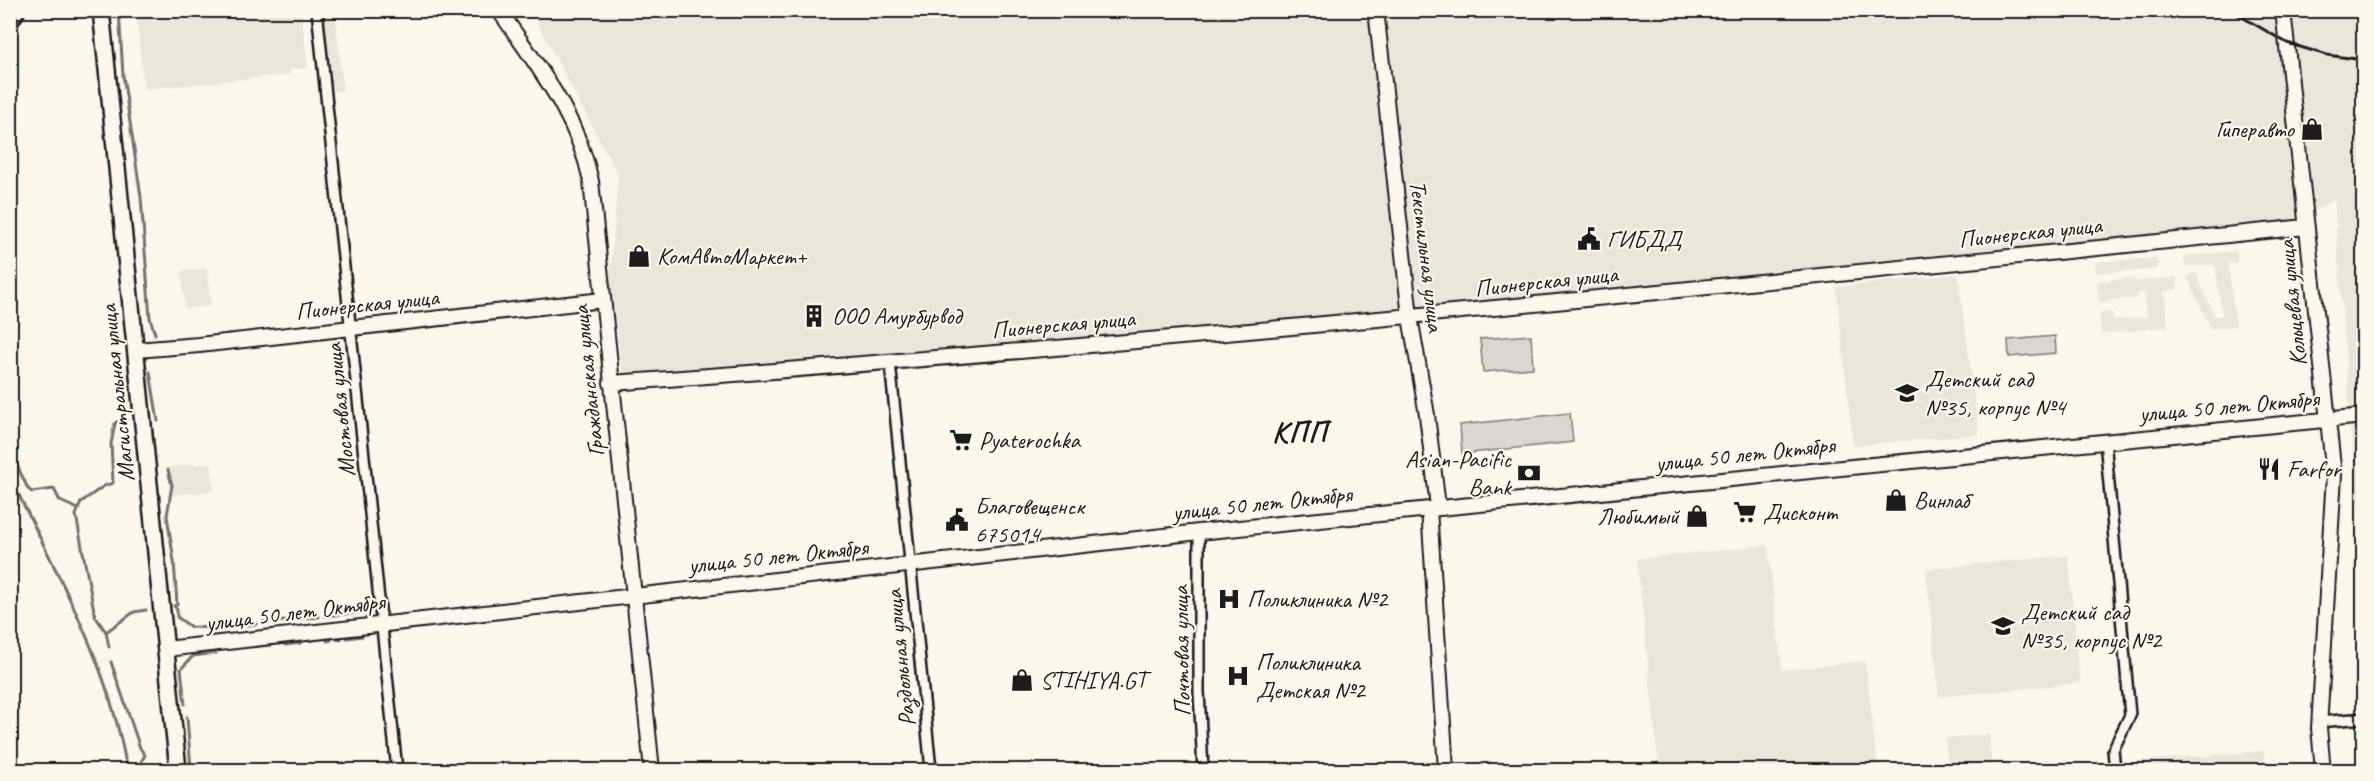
<svg xmlns="http://www.w3.org/2000/svg" width="2374" height="781" viewBox="0 0 2374 781" font-family="Caveat,sans-serif">
<style>
.built{fill:#eae6dc}
.green{fill:#dad7ce;stroke:#7b7a75;stroke-width:1.5}
.lines{fill:none;stroke-linecap:round;stroke-linejoin:round}
.stream{stroke:#74726e;stroke-width:3}
.street-casing{stroke:#1c1c1c;stroke-width:14}
.secondary-casing{stroke:#1c1c1c;stroke-width:18}
.primary-casing{stroke:#1c1c1c;stroke-width:20}
.street{stroke:#fbf7ec;stroke-width:9}
.secondary{stroke:#fbf7ec;stroke-width:14}
.primary{stroke:#fbf7ec;stroke-width:15}
.rail{stroke:#1c1c1c;stroke-width:3}
.labels{text-anchor:middle;dominant-baseline:central;stroke-width:4.5;stroke-linejoin:round;paint-order:stroke}
.poi-label{font-size:24px;fill:#1c1c1c;stroke:#fbf7ec;text-anchor:start}
.street-label{font-size:24px;fill:#1c1c1c;stroke:#fbf7ec}
.district-label{font-size:30px;font-weight:bold;letter-spacing:1.5px;fill:#1c1c1c;stroke:#fbf7ec}
</style>
<rect width="100%" height="100%" fill="#fbf7ec"/>
<filter id="ink" filterUnits="userSpaceOnUse"><feTurbulence type="fractalNoise" baseFrequency=".0167" numOctaves="2"/><feDisplacementMap in="SourceGraphic" scale="12" xChannelSelector="R" yChannelSelector="G"/><feConvolveMatrix kernelMatrix="1 2 1 2 8 2 1 2 1" color-interpolation-filters="sRGB"/></filter>
<g filter="url(#ink)">
<path class="built" d="M136 11H301L308 68 290 69V75L144 89Z
M324 11H335L343 90 333 91Z
M531 11H2363V544L2351 432 2334 199 2284 230 1003 352 623 376 610 280 618 175Z
M2237 251V263L2228 264 2236 326 2211 329 2187 277 2195 272 2215 316H2222L2215 265 2185 267 2184 256Z
M2157 258 2158 269 2096 273 2095 262Z
M207 268 211 306 185 309 181 271Z
M1958 274 1979 434 1853 446 1836 287Z
M2177 277 2178 289 2164 291 2168 327 2101 334 2099 313 2112 312 2113 320 2147 317 2144 292 2136 293 2137 298 2099 302 2097 281 2135 278 2136 281Z
M211 463 214 491 170 495 168 467Z
M1768 545 1782 670 1865 661 1878 770H1659L1637 559Z
M2068 555 2080 683 1939 697 1926 569Z
M1989 734 1992 770H1949L1945 739Z
M2264 751 2265 770H2138L2137 761Z"/>
<path class="green" d="M1531 335 1533 368 1483 372 1480 339Z
M2055 336 2056 353 2009 357 2008 340Z
M1570 413 1573 442 1462 454 1460 425Z"/>
<g class="lines">
<path class="stream" d="M119 10 123 75 141 197 150 318 155 334
M150 372 158 421
M10 450 28 489 32 492 54 489 60 501 78 509
M168 470 172 485 167 516 174 561 177 604 174 606 177 609V617L191 627 216 628
M10 477C56 572 110 665 127 770
M325 616 362 612
M291 619 319 617
M262 622 286 621
M224 627 257 624
M106 632 95 616 76 515 81 502 104 486 113 483 111 444 115 423 126 419
M347 638 362 636
M336 639H341
M327 641 331 640
M285 645 301 643
M109 647 106 632 134 612 146 610
M111 662 140 748 145 755 140 764 141 770
M185 704 181 669 193 656 216 653
M187 717 191 770"/>
<g class="street-casing">
<path id="street" d="M317 10 397 770
M890 362 931 770
M2105 440 2130 715 2113 750 2115 770
M1199 532V691L1203 770
M2319 722 2364 718"/>
</g>
<g class="secondary-casing">
<path id="secondary" d="M499 10C537 66 577 114 591 181L652 770
M1376 10 1410 317 1427 415 1438 507
M2283 10 2334 475 2319 728 2323 770
M136 350 199 345 603 300
M611 383C1177 343 1741 284 2306 227
M1429 509 1446 770
M166 649 1199 532 2364 416"/>
</g>
<g class="primary-casing">
<path id="primary" d="M101 10 178 770"/>
</g>
<use href="#street" class="street"/>
<use href="#secondary" class="secondary"/>
<use href="#primary" class="primary"/>
<path class="rail" d="M2230 10 2287 43 2327 55 2364 60
M10 38 27 10"/>
</g>
</g>
<defs>
<g id="shop-bare" transform="scale(1.8)"><path d="M-5-2.5h2.3a2.7 3.5 0 0 1 5.4 0H5L5.5 6h-11ZM-1.5-2.5h3a1.5 2.3 0 0 0-3 0Z" fill="#1c1c1c" stroke="#fbf7ec" stroke-width="2.5" paint-order="stroke"/></g>
<g id="civic-bare" transform="scale(1.8)"><path d="M-.6-6.5H3V-4.5H.6V-3L4-1V1h2V6H-6V1h2V-1L-.6-3ZM-1.2 2.5V6h2.4V2.5Z" fill="#1c1c1c" stroke="#fbf7ec" stroke-width="2.5" paint-order="stroke"/></g>
<g id="building-bare" transform="scale(1.8)"><path d="M-4-6H4V6H1V3H-1V6H-4ZM-2.5-4.3h1.7v1.8h-1.7ZM.8-4.3h1.7v1.8H.8ZM-2.5-1h1.7V.8h-1.7ZM.8-1h1.7V.8H.8Z" fill="#1c1c1c" stroke="#fbf7ec" stroke-width="2.5" paint-order="stroke"/></g>
<g id="school-bare" transform="scale(1.8)"><path d="M0-5L7-2L0 1L-7-2ZM-4 1L0 2.5L4 1V4Q0 6-4 4Z" fill="#1c1c1c" stroke="#fbf7ec" stroke-width="2.5" paint-order="stroke"/></g>
<g id="supermarket-bare" transform="scale(1.8)"><path d="M-6-5.5h2.5l.6 2H6L4.5 2H-2.5L-4.4-4H-6ZM-1.5 3.2a1.3 1.3 0 1 0 .1 0ZM3 3.2a1.3 1.3 0 1 0 .1 0Z" fill="#1c1c1c" stroke="#fbf7ec" stroke-width="2.5" paint-order="stroke"/></g>
<g id="restaurant-bare" transform="scale(1.8)"><path d="M-5-6h1v4h1v-4h1v4h1v-4h1v5L-1.5 .5V6h-2V.5L-5-1ZM5-6V6H3V1.5H1.5Q1.5-4 5-6Z" fill="#1c1c1c" stroke="#fbf7ec" stroke-width="2.5" paint-order="stroke"/></g>
<g id="bank-bare" transform="scale(1.8)"><path d="M-6-4H6V4H-6ZM0-2.3a2.3 2.3 0 1 0 0 4.6a2.3 2.3 0 1 0 0-4.6Z" fill="#1c1c1c" stroke="#fbf7ec" stroke-width="2.5" paint-order="stroke"/></g>
<g id="hospital-bare" transform="scale(1.8)"><path d="M-5-5h3v3.5h4V-5h3V5h-3V1.5h-4V5h-3Z" fill="#1c1c1c" stroke="#fbf7ec" stroke-width="2.5" paint-order="stroke"/></g>
</defs>
<g fill-rule="evenodd">
<use href="#shop-bare" x="2312" y="129"/>
<use href="#civic-bare" x="1589" y="239"/>
<use href="#shop-bare" x="639" y="256"/>
<use href="#building-bare" x="814" y="316"/>
<use href="#school-bare" x="1907" y="393"/>
<use href="#supermarket-bare" x="961" y="440"/>
<use href="#restaurant-bare" x="2269" y="469"/>
<use href="#bank-bare" x="1529" y="473"/>
<use href="#shop-bare" x="1896" y="500"/>
<use href="#supermarket-bare" x="1745" y="512"/>
<use href="#shop-bare" x="1697" y="516"/>
<use href="#civic-bare" x="957" y="520"/>
<use href="#hospital-bare" x="1229" y="599"/>
<use href="#school-bare" x="2003" y="626"/>
<use href="#hospital-bare" x="1238" y="676"/>
<use href="#shop-bare" x="1022" y="680"/>
</g>
<g class="labels">
<g class="poi-label">
<text x="2294" y="129" text-anchor="end">Гиперавто</text>
<text x="1607" y="239">ГИБДД</text>
<text x="657" y="256">КомАвтоМаркет+</text>
<text x="832" y="316">ООО Амурбурвод</text>
<text x="1925" y="379">Детский сад<tspan x="1925" dy="28">№35, корпус №4</tspan></text>
<text x="979" y="440">Pyaterochka</text>
<text x="1511" y="459" text-anchor="end">Asian-Pacific<tspan x="1511" dy="28">Bank</tspan></text>
<text x="2287" y="469">Farfor</text>
<text x="1914" y="500">Винлаб</text>
<text x="975" y="506">Благовещенск<tspan x="975" dy="28">675014</tspan></text>
<text x="1763" y="512">Дисконт</text>
<text x="1679" y="516" text-anchor="end">Любимый</text>
<text x="1247" y="599">Поликлиника №2</text>
<text x="2021" y="612">Детский сад<tspan x="2021" dy="28">№35, корпус №2</tspan></text>
<text x="1256" y="662">Поликлиника<tspan x="1256" dy="28">Детская №2</tspan></text>
<text x="1040" y="680">STIHIYA.GT</text>
</g>
<g class="street-label">
<text transform="translate(2030 232) rotate(-6)">Пионерская улица</text>
<text transform="translate(1427 256) rotate(83)">Текстильная улица</text>
<text transform="translate(1546 281) rotate(-6)">Пионерская улица</text>
<text transform="translate(2292 303) rotate(-96)">Кольцевая улица</text>
<text transform="translate(367 304) rotate(-6)">Пионерская улица</text>
<text transform="translate(1063 324) rotate(-5)">Пионерская улица</text>
<text transform="translate(588 381) rotate(-96)">Гражданская улица</text>
<text transform="translate(117 393) rotate(-96)">Магистральная улица</text>
<text transform="translate(2229 406) rotate(-5)">улица 50 лет Октября</text>
<text transform="translate(340 410) rotate(-96)">Мостовая улица</text>
<text transform="translate(1745 454) rotate(-6)">улица 50 лет Октября</text>
<text transform="translate(1262 503) rotate(-6)">улица 50 лет Октября</text>
<text transform="translate(778 556) rotate(-6)">улица 50 лет Октября</text>
<text transform="translate(295 612) rotate(-7)">улица 50 лет Октября</text>
<text transform="translate(1181 651) rotate(-91)">Почтовая улица</text>
<text transform="translate(900 658) rotate(-96)">Раздольная улица</text>
</g>
<g class="district-label">
<text x="1300" y="432">КПП</text>
</g>
</g>
<rect width="2374" height="781" fill="none" stroke="#fbf7ec" stroke-width="36"/>
<rect x="18" y="18" width="2338" height="745" fill="none" stroke="#1c1c1c" stroke-width="2" filter="url(#ink)"/>
</svg>
